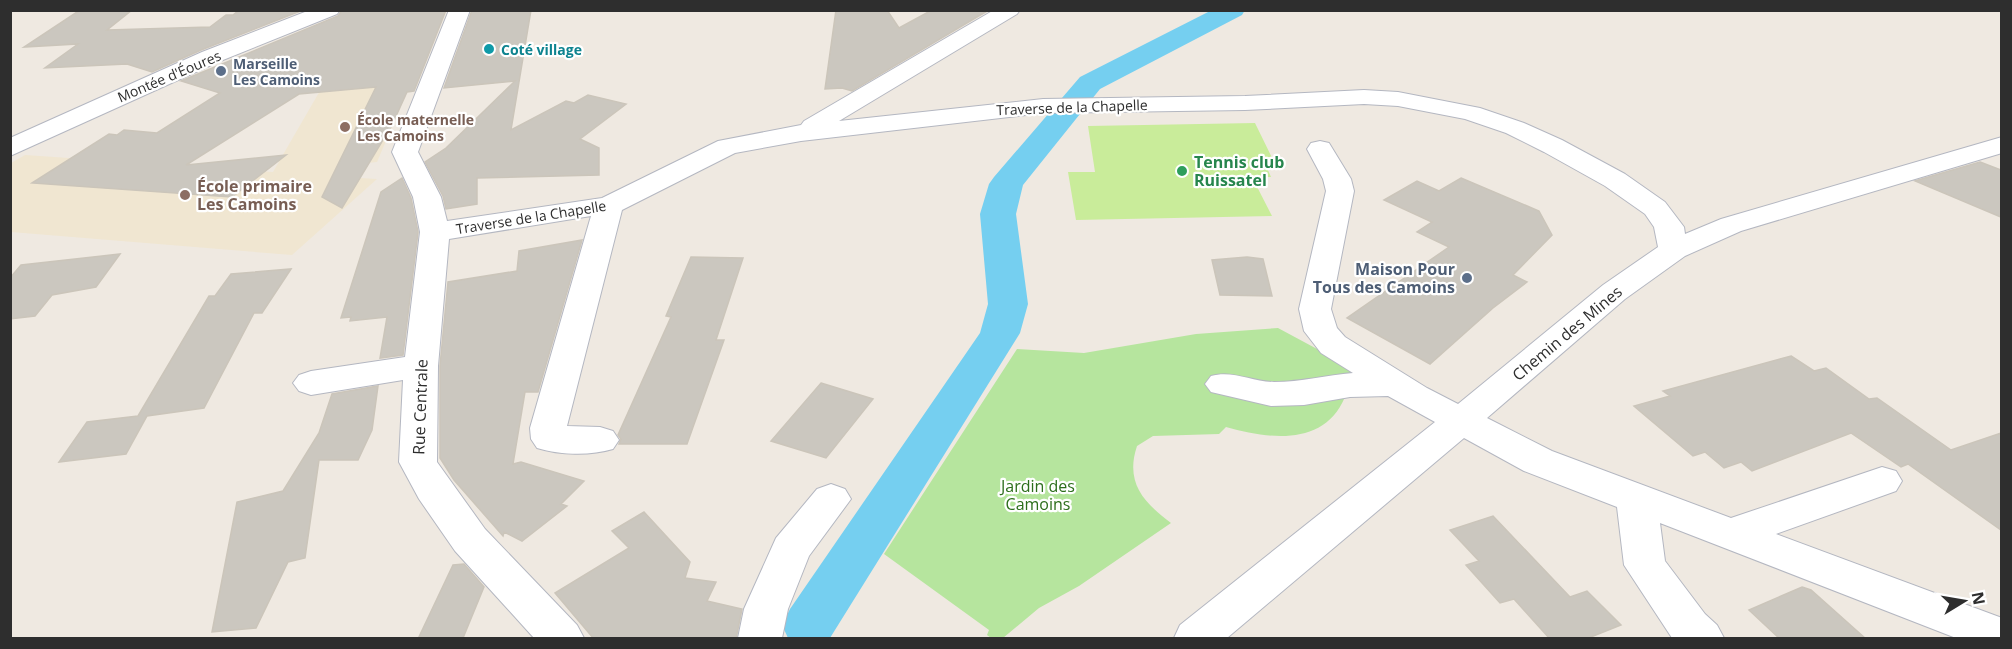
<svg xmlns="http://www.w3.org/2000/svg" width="2012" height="649" viewBox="0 0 2012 649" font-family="'Open Sans',sans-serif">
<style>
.education{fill:#f0e6d1}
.green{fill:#b6e59e}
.pitch{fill:#c9ec9a}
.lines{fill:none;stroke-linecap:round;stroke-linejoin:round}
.canal{fill:#75cff0;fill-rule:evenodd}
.building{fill:#cbc7bf;stroke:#cbc5ba;stroke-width:1.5}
.minor-casing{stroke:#b4b7c1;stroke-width:2}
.minor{fill:#fff;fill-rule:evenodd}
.culture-dot{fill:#0f9aa8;stroke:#fff;stroke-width:2}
.service-dot{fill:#5c6f8a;stroke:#fff;stroke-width:2}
.education-dot{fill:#8d6e63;stroke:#fff;stroke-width:2}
.leisure-dot{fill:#2e9e5b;stroke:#fff;stroke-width:2}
.labels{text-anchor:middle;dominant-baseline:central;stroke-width:4.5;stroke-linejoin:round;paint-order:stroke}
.far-culture-label{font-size:14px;font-weight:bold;fill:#0d838f;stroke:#fff;text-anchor:start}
.far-service-label{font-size:14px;font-weight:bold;fill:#4e5e75;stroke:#fff;text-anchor:start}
.far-street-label{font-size:14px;fill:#2e2e2e;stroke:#fff}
.far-education-label{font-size:14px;font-weight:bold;fill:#785e54;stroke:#fff;text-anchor:start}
.leisure-label{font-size:16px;font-weight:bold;fill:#27864d;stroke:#fff;text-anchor:start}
.education-label{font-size:16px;font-weight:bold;fill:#785e54;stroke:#fff;text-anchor:start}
.service-label{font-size:16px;font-weight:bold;fill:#4e5e75;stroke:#fff;text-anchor:end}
.street-label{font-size:16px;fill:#2e2e2e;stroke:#fff}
.park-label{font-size:16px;fill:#2c6e1b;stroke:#fff}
</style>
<rect width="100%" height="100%" fill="#efe9e1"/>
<path class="education" d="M412 80 377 162 357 164 352 174 360 178 377 179 292 255 11 232V163L25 155 273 172 321 89Z"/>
<path class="green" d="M1278 328 1345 364 1352 370C1352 380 1348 388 1345 397 1324 447 1269 439 1226 427L1219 434 1153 436 1137 446C1125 482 1143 502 1171 523L1079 586 1039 608 1003 638H991L987 635 989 630 884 554 1017 349 1084 353 1196 334Z"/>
<path class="pitch" d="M1255 123 1278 170H1268L1271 177H1252L1272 216 1076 220 1068 172H1095L1088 126Z"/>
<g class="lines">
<path class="canal" d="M1212 10H1245L1242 15 1100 89 1023 185 1016 214 1028 304 1020 333 830 638H788L782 625 790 609 980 333 988 304 980 214 989 184 994 177 1080 77Z"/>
</g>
<path class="building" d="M80 10H132L107 30 210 27 226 15H233L238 11 303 10 201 50 152 72 127 64 45 68 78 44 24 47Z
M342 10H446L414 91 407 92 392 125 342 208 322 197 376 87 299 94 186 165 286 155 232 197 32 183 109 134 117 135 124 130 157 133 220 93 181 81 338 16Z
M472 10H531L511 130 566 101 574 103 588 95 626 104 580 139 599 148V175L477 178V204L446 209 443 196 425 162 446 148 515 81 444 88Z
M836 10H887L899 28 932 10H989L852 91 842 88 825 89Z
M1980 162 2001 170V217L1915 181Z
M402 178 411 198 418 232 403 355 380 358 387 317 350 321 351 317 341 318 381 192Z
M1461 178 1539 211 1552 235 1513 275 1527 282 1493 308 1430 364 1347 318 1449 247 1417 232 1432 222 1384 200 1417 181 1439 191Z
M582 240 538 392H525L513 464 521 462 584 481 561 504 567 506 522 541 504 532 503 536 454 480 440 458V366L448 282 517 271 519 251Z
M120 254 96 287 52 295 35 316 10 319V278L21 265Z
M691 257 743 258 716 340H724L687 444H619L621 439 618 435 671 317 666 316Z
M1247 257 1263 259 1272 296 1220 295 1212 260Z
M291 269 262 313H254L204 408 147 416 126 454 59 462 87 422 138 416 209 296H215L231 274Z
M1791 356 1814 371 1826 368 1869 399 1877 398 1951 450 2001 433V530L1908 464 1901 467 1851 433 1752 471 1741 462 1724 468 1705 452 1693 456 1634 406 1670 396 1663 391Z
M821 383 873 399 826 458 771 441Z
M378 386 372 430 358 460H319L305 558 288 562 256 628 212 632 237 502 283 491 319 433 332 394Z
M644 512 690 562 685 578 716 582 707 601 742 609 736 639H594L555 593 629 548 612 531Z
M1493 516 1570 597 1587 591 1621 625 1586 639H1550L1514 599 1500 603 1466 565 1479 561 1450 530Z
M464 564 484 587 463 638 418 639 453 565Z
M1802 587 1811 590 1866 639H1780L1749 610Z"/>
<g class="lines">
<g class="minor-casing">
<path id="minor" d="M310 10H340L337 14 218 62 10 156V138L202 52Z
M449 10H470L418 152 441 197 447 221 602 198 718 141 801 125 804 121 994 10H1020L1017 14 839 121 1043 99 1245 96 1364 90 1398 92 1480 108 1524 123 1562 140 1625 174 1665 202 1684 227 1685 234 1721 219 2002 137V153L1741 231 1685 256 1625 299 1487 418 1552 451 1731 518 1882 467 1896 471 1902 481 1896 491 1776 534 2002 618V638H1956L1660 523 1665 561 1705 614 1717 625 1724 638H1672L1624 565 1617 507 1524 471 1464 438 1227 638H1174L1180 625 1435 422 1388 396 1350 397 1304 405 1271 406 1211 392 1205 384 1211 376C1233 370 1252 382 1274 382 1301 382 1327 375 1353 373L1321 353 1304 331 1299 309 1326 191 1323 179 1307 149 1311 143 1320 141 1329 143 1351 179 1354 191 1331 309 1337 328 1345 337 1427 388 1458 404 1603 285 1658 247 1654 227 1645 214 1605 186 1544 152 1506 133 1465 119 1398 106 1364 104 1245 110 1043 113 801 141 735 153 622 210 567 426 600 427 613 431 619 440 613 449C590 456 560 455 537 448L531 439 530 428 591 216 449 239 438 366 437 462 485 529 577 625 584 638H534L455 551 419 499 399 462 403 380 311 395 299 391 293 383 299 375 311 371 405 357 420 232 413 197 392 152Z
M831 484 845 489 851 499 809 556 788 609 782 638H738L744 609 776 538 817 489Z"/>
</g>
<use href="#minor" class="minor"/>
</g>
<circle class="culture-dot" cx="489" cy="49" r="6"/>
<g class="service-dot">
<circle cx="221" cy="71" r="6"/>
<circle cx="1467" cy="278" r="6"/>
</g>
<g class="education-dot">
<circle cx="345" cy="127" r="6"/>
<circle cx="185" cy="195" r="6"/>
</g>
<circle class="leisure-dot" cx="1182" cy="171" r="6"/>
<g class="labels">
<g class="far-culture-label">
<text x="501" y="49">Coté village</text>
</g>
<g class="far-service-label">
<text x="233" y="63">Marseille<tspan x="233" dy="16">Les Camoins</tspan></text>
</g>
<g class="far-street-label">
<text transform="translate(169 76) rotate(-23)">Montée d'Éoures</text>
<text transform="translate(1072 107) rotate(-2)">Traverse de la Chapelle</text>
<text transform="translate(531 217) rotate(-9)">Traverse de la Chapelle</text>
</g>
<g class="far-education-label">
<text x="357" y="119">École maternelle<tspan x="357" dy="16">Les Camoins</tspan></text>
</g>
<g class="leisure-label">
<text x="1194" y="162">Tennis club<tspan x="1194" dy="18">Ruissatel</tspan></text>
</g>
<g class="education-label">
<text x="197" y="186">École primaire<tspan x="197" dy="18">Les Camoins</tspan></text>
</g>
<g class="service-label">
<text x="1455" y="269">Maison Pour<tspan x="1455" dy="18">Tous des Camoins</tspan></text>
</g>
<g class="street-label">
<text transform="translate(1567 333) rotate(-40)">Chemin des Mines</text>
<text transform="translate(420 407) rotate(-88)">Rue Centrale</text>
</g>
<g class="park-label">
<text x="1038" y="486">Jardin des<tspan x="1038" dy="18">Camoins</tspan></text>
</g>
</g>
<rect width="2012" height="649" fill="none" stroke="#2e2e2e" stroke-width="24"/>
<g transform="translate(1964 601) rotate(79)" stroke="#ffffff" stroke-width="4.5" paint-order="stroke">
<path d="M0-4.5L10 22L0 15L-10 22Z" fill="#2e2e2e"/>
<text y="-9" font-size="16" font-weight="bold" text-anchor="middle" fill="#2e2e2e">N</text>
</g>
</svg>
